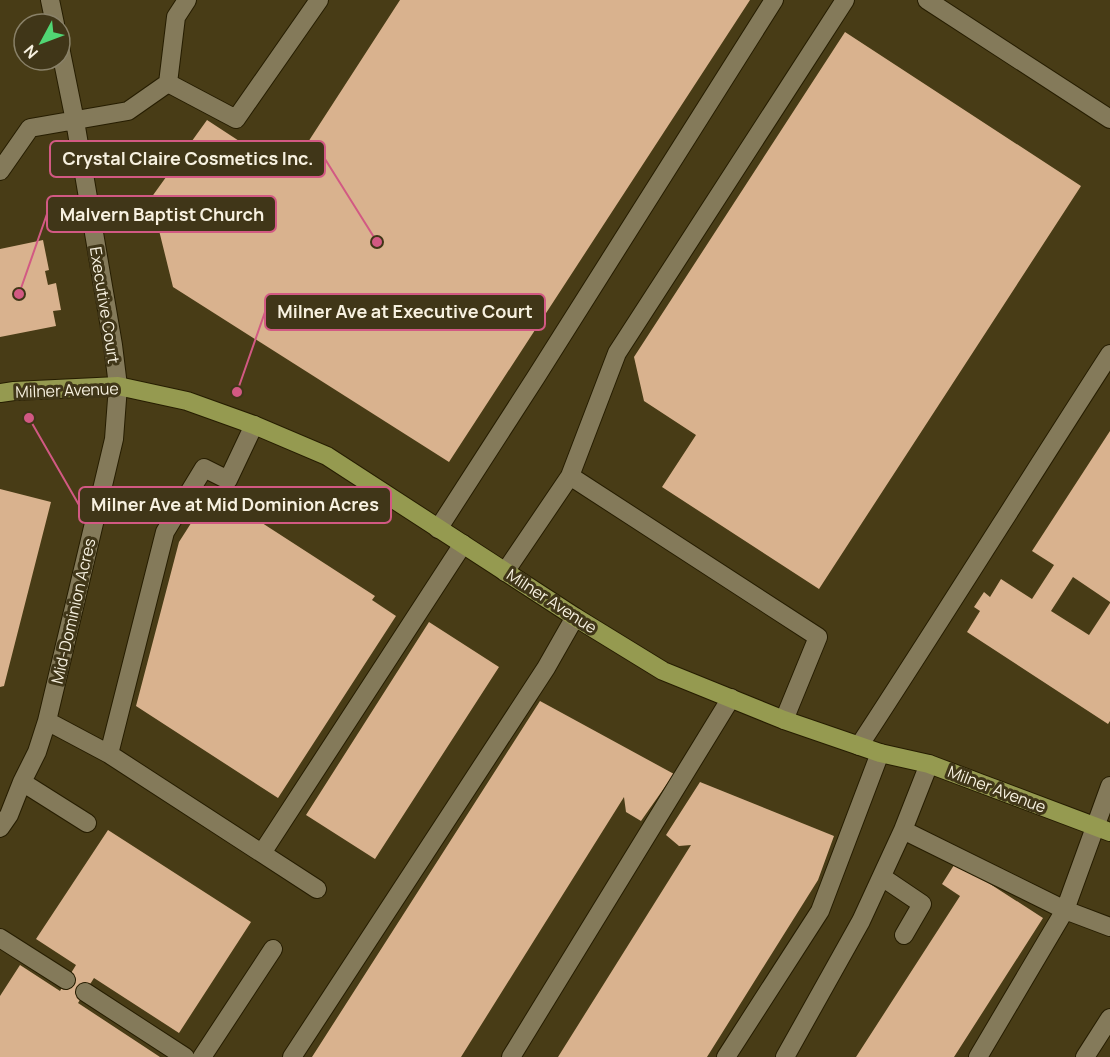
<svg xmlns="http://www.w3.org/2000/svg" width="1110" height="1057" viewBox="0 0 1110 1057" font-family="Manrope,sans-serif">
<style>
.built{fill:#483c16;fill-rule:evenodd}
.building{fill:#d9b28e}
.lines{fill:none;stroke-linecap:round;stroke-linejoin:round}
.minor-casing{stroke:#261d01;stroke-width:20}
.major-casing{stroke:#261d01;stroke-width:20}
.minor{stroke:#847a5a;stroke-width:18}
.major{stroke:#959a50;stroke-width:18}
.labels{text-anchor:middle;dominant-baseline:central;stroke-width:6;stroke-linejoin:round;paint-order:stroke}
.street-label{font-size:16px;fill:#f7f1e0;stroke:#403618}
.leader{fill:none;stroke:#d25983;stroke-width:2}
.callout-dot{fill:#d25983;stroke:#403618;stroke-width:2}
.callout{fill:#403618;stroke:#d25983;stroke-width:2}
.callout-label{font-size:18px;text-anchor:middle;font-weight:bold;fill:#f7f1e0}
</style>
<rect width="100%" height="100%" fill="#403618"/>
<path class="built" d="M0 0H1110V1057H0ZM24 24H60V60H24Z"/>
<path class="building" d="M400 0H750L449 462 173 287 151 198 207 120 288 173Z
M845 32 1081 186 819 589 662 487 696 435 644 401 634 357Z
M43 240 49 270 45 271 48 285 56 283 61 310 53 311 56 326 0 337V249Z
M1110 431V602L1073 577 1051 611 1089 635 1110 603V721L1108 724 967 632 980 611 974 607 984 592 990 597 1001 579 1032 599 1054 565 1032 551Z
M0 489 51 502 4 686 0 687Z
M209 495 233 511 236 506 375 596 372 600 396 616 278 798 136 706 179 542Z
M429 622 499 667 375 859 306 815Z
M540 701 674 774 641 821 626 812 624 797 461 1057H312Z
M700 782 834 836 818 880 707 1057H558L691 845 679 846 666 835Z
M108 830 251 922 179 1033 94 978 78 1003 160 1057H0V996L20 965 60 991 76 965 36 939Z
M956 862 1043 918 954 1057H856L960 896 942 884Z"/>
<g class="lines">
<g class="minor-casing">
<path id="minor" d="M50 0 55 24
M927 0 1110 119
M168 83 176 17 187 0
M0 171 30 128 128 111 168 83 236 119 319 0
M570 476 818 637 784 720
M438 529 536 377 774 0
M505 572 570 476 617 353 845 0
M47 721 109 754 317 889
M859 746C944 616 1026 484 1110 354
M109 754 165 532 204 468 228 480 254 425
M22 782 87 823
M1110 786 1065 910 1110 927
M0 828 9 815 22 782 37 752 47 721 114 439 118 386 113 345 75 121 60 47
M903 830 1065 910 978 1057
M262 853 463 544
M882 877 922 904 904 935
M0 938 66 980
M85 992 185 1057
M202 1057 273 949
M292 1057 546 668 575 617
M511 1057 731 698
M726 1057 820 911 880 753
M785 1057 861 921 903 830 929 764
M1085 1057 1110 1018"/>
</g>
<g class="major-casing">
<path id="major" d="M0 393 14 391 118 386 187 401 254 425 327 456 575 617 663 671 784 720 880 753 929 764 1110 832"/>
</g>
<use href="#minor" class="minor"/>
<use href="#major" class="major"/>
</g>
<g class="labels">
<g class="street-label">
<text transform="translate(105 305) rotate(81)">Executive Court</text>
<text transform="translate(67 390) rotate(-2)">Milner Avenue</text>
<text transform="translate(552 601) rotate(33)">Milner Avenue</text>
<text transform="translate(73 611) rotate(-77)">Mid-Dominion Acres</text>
<text transform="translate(997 789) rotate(21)">Milner Avenue</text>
</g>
</g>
<path class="leader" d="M377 242L325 159M19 294L47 214M237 392L265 312M29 418L79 505"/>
<g class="callout-dot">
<circle cx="377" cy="242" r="6"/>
<circle cx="19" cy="294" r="6"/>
<circle cx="237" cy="392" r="6"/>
<circle cx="29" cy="418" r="6"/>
</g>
<g class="callout">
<rect x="50" y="141" width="275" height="36" rx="6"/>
<rect x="47" y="196" width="229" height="36" rx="6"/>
<rect x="265" y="294" width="280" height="36" rx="6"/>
<rect x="79" y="487" width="312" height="36" rx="6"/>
</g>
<g class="callout-label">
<text x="188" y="165">Crystal Claire Cosmetics Inc.</text>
<text x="162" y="221">Malvern Baptist Church</text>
<text x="405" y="318">Milner Ave at Executive Court</text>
<text x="235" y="511">Milner Ave at Mid Dominion Acres</text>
</g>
<g transform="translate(42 42) rotate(229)"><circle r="28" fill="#403618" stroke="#898168" stroke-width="1.5"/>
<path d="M0-4.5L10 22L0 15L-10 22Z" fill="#51d674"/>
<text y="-9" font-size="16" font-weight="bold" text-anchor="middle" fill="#f7f1e0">N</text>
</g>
</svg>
